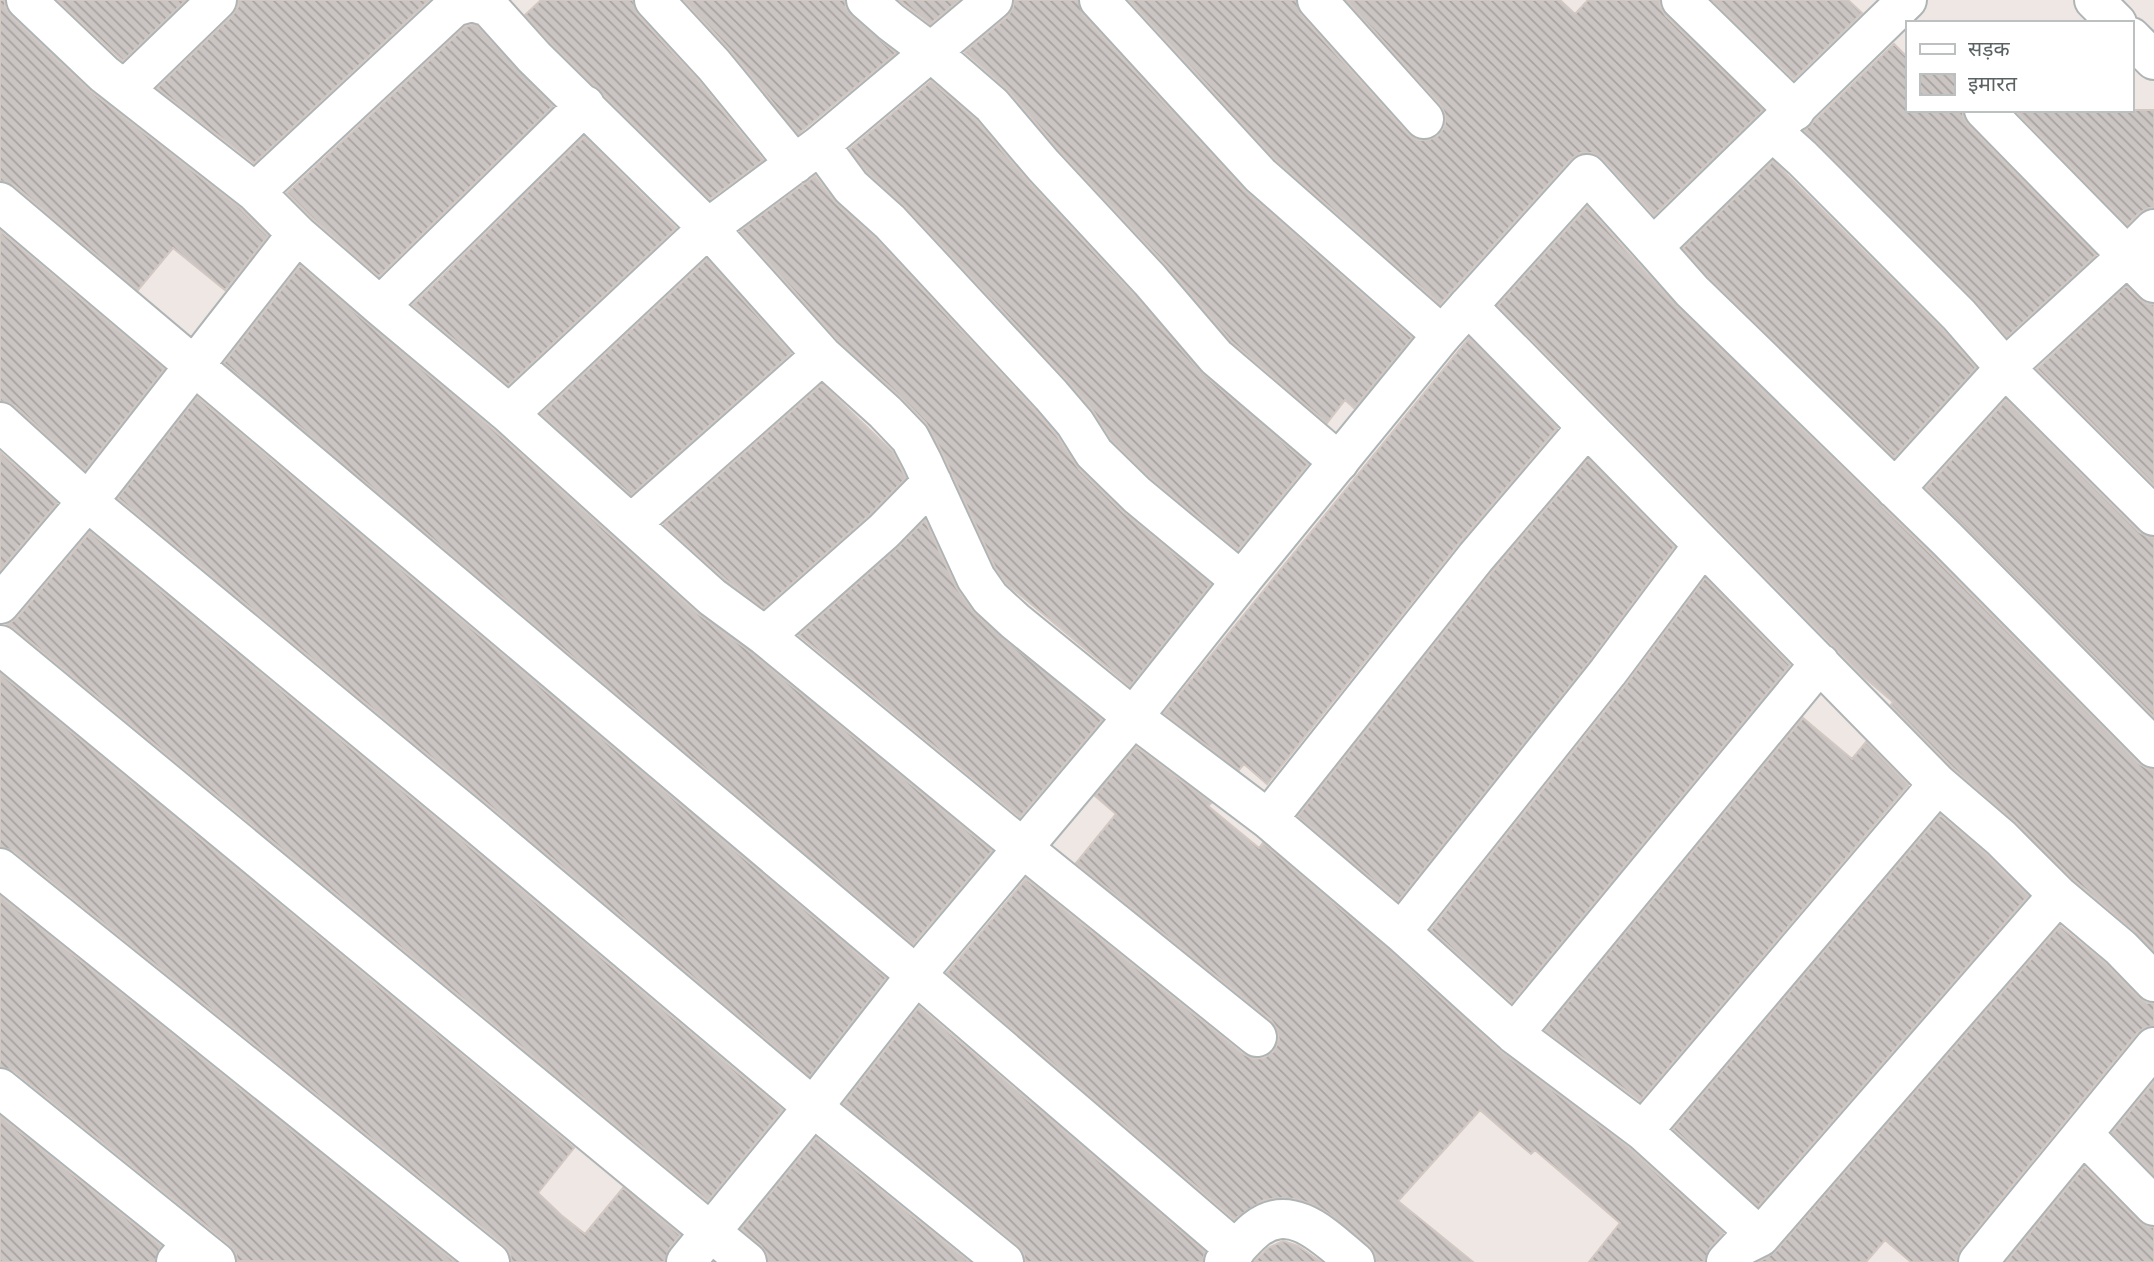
<svg xmlns="http://www.w3.org/2000/svg" width="2154" height="1262" viewBox="0 0 2154 1262" font-family="Overpass,'Noto Sans Devanagari',sans-serif">
<style>
.building{fill:url(#building-back-hatch);stroke:#d2c7c1;stroke-width:2}
.lines{fill:none;stroke-linecap:round;stroke-linejoin:round}
.street-casing{stroke:#aeb4b5;stroke-width:42}
.secondary-casing{stroke:#adb4b6;stroke-width:42}
.street{stroke:#fff;stroke-width:38}
.secondary{stroke:#fff;stroke-width:38}
</style>
<defs>
<pattern id="building-back-hatch" width="6" height="6" patternUnits="userSpaceOnUse" patternTransform="scale(1.75)"><rect width="6" height="6" fill="#cac4c2"/><path d="M-1 5l2 2M0 0l6 6M5-1l2 2" fill="none" stroke="#a7a3a1"/></pattern>
</defs>
<rect width="100%" height="100%" fill="#eee7e3"/>
<path class="building" d="M0 0H5V7L11 16 89 90 240 208 268 236 225 290 173 248 138 290 14 185 0 181Z
M58 0H186L123 61Z
M238 0H429L254 163 157 88 232 16 238 7Z
M541 0H633L638 15 697 79 763 160 710 199 550 42 525 15Z
M684 0H845L846 8 852 16 896 53 798 134 731 51Z
M899 0H959L930 24Z
M1014 0H1078L1083 15 1244 190 1412 338 1354 408 1345 400 1327 423 1231 341 1167 266 1059 150 1009 91 965 52 1007 17 1013 8Z
M1129 0H1296L1301 15 1408 134 1417 140H1428L1438 136 1445 126V115L1441 105 1346 0H1560L1575 14 1588 0H1660V7L1666 16 1763 110 1654 215 1603 159 1592 153H1580L1571 159 1440 304 1275 159Z
M1712 0H1848L1862 13 1794 79Z
M472 25 477 26 553 106 379 276 312 218 287 193 465 27Z
M1894 44 1907 57V110H1963V116L1968 125 2096 255 2007 337 1974 300 1804 131Z
M931 81 976 120 1027 180 1134 295 1200 371 1308 464 1238 550 1152 479 1111 439 1092 409 1067 380 906 207 867 172 850 149Z
M2015 110H2154V208H2148L2139 213 2127 225Z
M584 137 676 228 508 385 413 305Z
M1773 161 1943 330 1976 368 1894 457 1708 276 1683 248Z
M815 176 836 203 875 238 1035 410 1057 436 1079 469 1123 512 1211 584 1130 686 1007 584 995 567 942 452 926 423 900 396 838 340 740 231Z
M1587 207 1677 307 1932 555 2138 763 2148 769H2154V951L2135 931 2073 879 2015 821 1953 768 1891 705 1893 702 1865 678 1498 305Z
M0 231 164 369 85 470 15 406 0 401Z
M707 259 791 353 631 495 541 414Z
M300 266 495 431 697 613 752 653 992 851 913 944 224 363Z
M2126 286 2139 299 2148 304H2154V485L2037 369Z
M1469 338 1557 428 1459 543 1267 784 1244 764 1239 770 1164 713Z
M822 384 892 451 906 478 869 515 764 608 726 580 664 524Z
M197 397 886 978 810 1076 484 801 118 498Z
M2006 400 2139 532 2148 537H2154V717L1926 488Z
M0 452 57 503 0 570Z
M1588 459 1674 547 1591 659 1398 901 1298 816 1493 571Z
M925 520 956 587 975 614 1102 720 1020 817 799 635 898 547Z
M90 532 456 835 782 1110 708 1201 14 628 7 625 17 618Z
M1705 578 1790 665 1512 1002 1431 930 1625 686Z
M0 673 574 1148 538 1193 561 1215 585 1234 623 1188 680 1235 669 1249 665 1262H511L510 1253 504 1245 14 851 0 847Z
M1803 718 1852 759 1866 742 1908 785 1640 1101 1545 1030Z
M1136 747 1211 803 1208 806 1259 848 1263 843 1387 948 1499 1050 1629 1148 1723 1233 1710 1248 1705 1262H1589L1620 1223 1535 1150 1531 1154 1480 1110 1398 1201 1473 1262H1376L1375 1254 1370 1246 1346 1226 1320 1208 1298 1199 1278 1198 1264 1200 1234 1219 947 973 1026 879 1243 1054 1254 1059 1264 1058 1274 1051 1279 1040 1277 1029 1271 1020 1076 863 1116 814 1095 796Z
M1940 815 1986 854 2028 896 1758 1206 1673 1129Z
M0 896 455 1262 237 1261 236 1254 230 1245 14 1071 0 1067Z
M2060 926 2106 964 2138 997 2147 1003H2154V1026L2146 1027 2137 1033 1961 1248 1956 1262H1911L1885 1240 1866 1262H1759L1776 1251Z
M919 1007 1205 1252 1203 1262H1025L1024 1254 1018 1245 843 1104Z
M2154 1082V1175L2112 1133Z
M0 1116 161 1246 155 1262H0Z
M816 1138 969 1262H768L767 1254 761 1246 741 1229Z
M2084 1167 2138 1221 2148 1227H2154V1262H2006Z
M1283 1241 1298 1246 1321 1262H1254L1268 1248Z"/>
<g class="lines">
<g class="street-casing">
<path id="street" d="M654 0 714 65 795 164
M866 0 891 22 932 53 992 105 1043 165 1150 280 1216 357 1339 462
M1099 0 1260 175 1442 335
M1317 0 1424 119
M1681 0 1795 111
M2094 0 2117 23
M472 2 489 7 534 57 708 228 822 355 885 412 910 438 922 461 976 578 990 598 1015 621 1133 717 1268 819 1401 932 1514 1034 1643 1131 1760 1237 1740 1247 1726 1262
M2131 37 2154 60
M125 89 217 0
M1984 110 2154 283
M1773 132 1802 158 1959 315 2005 368 2154 516
M820 145 851 187 890 222 1051 395 1075 423 1094 453 1137 495 1241 581
M255 192 454 7 479 0
M0 202 916 975 1236 1250
M297 234 380 306 585 105
M1653 247 1692 291 1947 539 2154 748
M380 306 509 414 712 597 765 636 1024 849 1257 1037
M1468 306 1938 784 2001 838 2058 895 2121 948 2154 982
M509 414 708 228 820 145 993 0
M0 422 87 501 470 818 813 1107 1004 1262
M1895 489 2005 368 2126 257 2154 229
M632 523 822 355
M0 604 101 485 297 234 255 192 104 74 26 0
M765 636 884 531 932 482
M0 645 747 1262
M1268 819 1476 557 1587 427
M0 868 490 1262
M1401 932 1608 672 1703 545
M1514 1034 1820 663
M1643 1131 1938 784
M2083 1134 2154 1206
M1760 1237 2058 895
M176 1262 192 1243
M1224 1262C1234 1252 1244 1239 1255 1230 1292 1200 1327 1239 1355 1262
M1978 1262 2154 1047"/>
</g>
<g class="secondary-casing">
<path id="secondary" d="M0 1088 216 1262
M686 1262 813 1107 916 975 1133 717 1241 581 1442 335 1587 174 1653 247 1907 0"/>
</g>
<use href="#street" class="street"/>
<use href="#secondary" class="secondary"/>
</g>
<rect x="1906" y="21" width="228" height="91" fill="#ffffff" stroke="#bdc0c1" stroke-width="2"/>
<rect x="1920" y="44" width="35" height="10" fill="#ffffff" stroke="#bdc0c1" stroke-width="2"/>
<text x="1968" y="56" font-size="21" fill="#5b6263">सड़क</text>
<rect x="1920" y="74" width="35" height="21" fill="url(#building-back-hatch)" stroke="#bdc0c1" stroke-width="2"/>
<text x="1968" y="91" font-size="21" fill="#5b6263">इमारत</text>
</svg>
